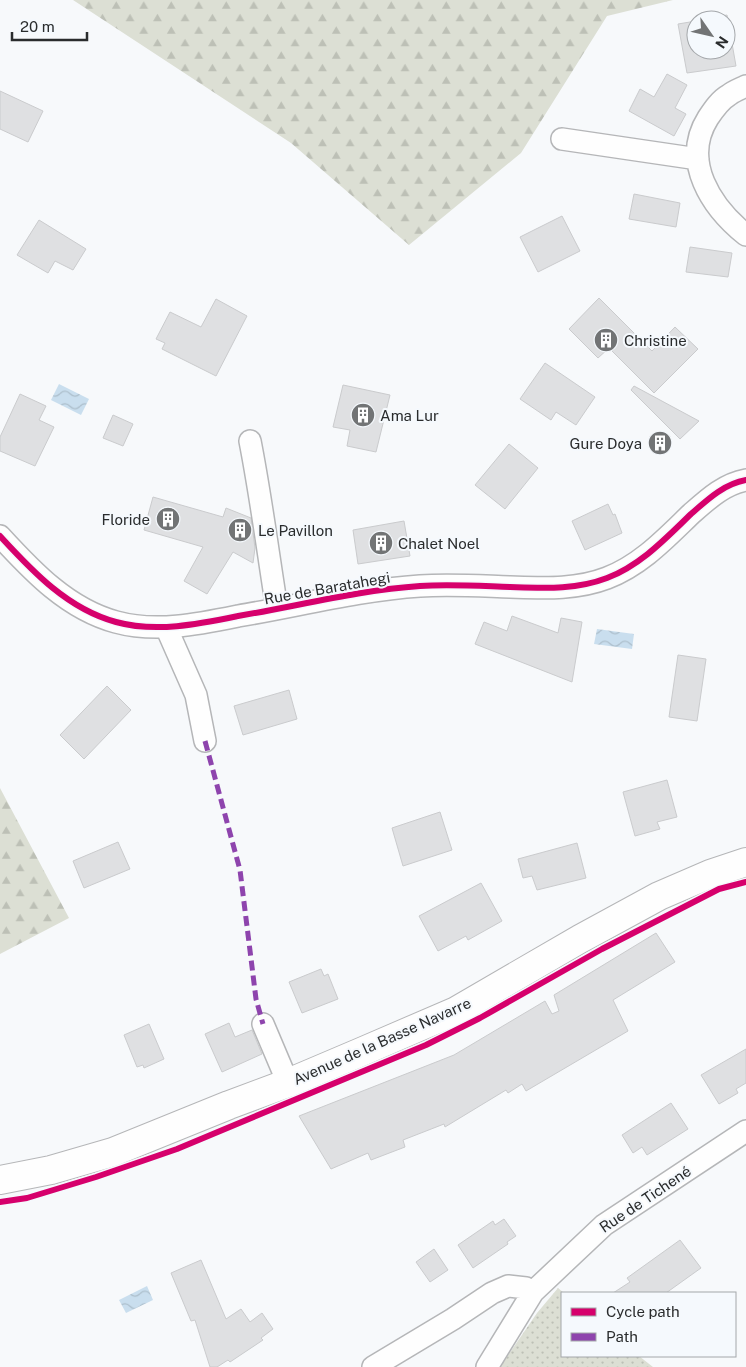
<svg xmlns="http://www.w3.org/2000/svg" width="746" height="1367" viewBox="0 0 746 1367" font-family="'Public Sans',sans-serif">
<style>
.grass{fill:url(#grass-dots)}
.forest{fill:url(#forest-firs)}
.water{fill:url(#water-waves)}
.building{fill:#dfe0e2;stroke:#cacbcd}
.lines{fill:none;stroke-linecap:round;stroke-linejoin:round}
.street-casing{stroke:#b5b6b8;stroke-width:24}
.secondary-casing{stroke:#b5b6b8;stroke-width:30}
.street{stroke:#fefefe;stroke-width:21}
.secondary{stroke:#fefefe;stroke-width:28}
.quiet{stroke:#8e44ad;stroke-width:5;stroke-dasharray:10 5;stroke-linecap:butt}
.cycleway-casing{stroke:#f5f9fd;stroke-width:9}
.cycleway{stroke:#d6006c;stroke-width:6}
.labels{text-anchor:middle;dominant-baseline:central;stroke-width:4;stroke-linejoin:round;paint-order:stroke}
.poi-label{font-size:15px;fill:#2a2c2d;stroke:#f5f9fd;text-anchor:start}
.street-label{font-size:15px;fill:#2a2c2d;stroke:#f5f9fd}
</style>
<defs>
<pattern id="grass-dots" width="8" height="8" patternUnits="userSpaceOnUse" patternTransform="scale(1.25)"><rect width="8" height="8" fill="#dcdfd4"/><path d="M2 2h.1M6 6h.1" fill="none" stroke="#bdc0b6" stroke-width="1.8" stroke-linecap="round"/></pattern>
<pattern id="forest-firs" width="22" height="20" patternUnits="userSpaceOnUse" patternTransform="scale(1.25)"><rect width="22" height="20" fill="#dcdfd4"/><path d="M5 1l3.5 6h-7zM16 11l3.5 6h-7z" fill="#bdc0b6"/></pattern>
<pattern id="water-waves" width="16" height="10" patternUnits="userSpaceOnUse" patternTransform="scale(1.25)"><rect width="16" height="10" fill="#c9deee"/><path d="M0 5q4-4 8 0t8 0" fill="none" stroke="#adbfcc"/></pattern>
</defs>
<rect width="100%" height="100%" fill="#f7f9fb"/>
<path class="grass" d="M558 1288 564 1293H562V1356H639L653 1367H500L537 1313Z"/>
<path class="forest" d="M73 0H673L607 16 521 153 409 245 291 143Z
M0 788 69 918 0 954Z"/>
<path class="water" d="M59 384 89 399 81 415 51 400Z
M597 629 634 634 632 649 594 644Z
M147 1286 153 1300 126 1313 119 1300Z"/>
<path class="building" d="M727 15 736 66 687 73 678 24 696 21V50H726V20H701Z
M667 74 687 85 675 108 686 114 674 136 629 111 640 89 654 97Z
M0 91 43 111 28 142 0 129Z
M634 194 680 203 676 227 629 219Z
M562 216 580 251 538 272 520 237Z
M39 220 86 249 73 270 55 261 48 273 17 255Z
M690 247 732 253 728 277 686 272Z
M599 298 652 351 675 327 698 349 654 393 609 348 598 358 569 329Z
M216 299 247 316 216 376 162 349 165 343 156 339 170 312 201 327Z
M545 363 595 397 576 425 556 412 551 420 520 399Z
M343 385 390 395 376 452 347 446 350 430 333 427Z
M634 386 699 421 680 439 631 390Z
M20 394 46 406 39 420 54 427 35 466 0 451V437Z
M113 415 133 424 123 446 103 438Z
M509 444 538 468 505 509 475 485Z
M153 497 223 517 226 508 251 518 255 548 253 563 233 552 207 594 184 581 203 547 144 530Z
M608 504 613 515 615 514 622 533 585 550 572 521Z
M404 521 410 556 358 564 353 530Z
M512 616 558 633 561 618 582 622 572 682 475 644 484 622 507 631Z
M678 655 706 659 697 721 669 717Z
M107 686 131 710 84 759 60 735Z
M289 690 297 719 243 735 234 706Z
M667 780 677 817 657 822 660 829 635 836 623 792Z
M440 812 452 850 403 866 392 828Z
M118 842 130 869 84 888 73 861Z
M577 843 586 878 537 890 532 876 523 878 518 859Z
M481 883 502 921 468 940 466 936 438 951 419 916Z
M656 933 675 962 613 1000 628 1031 526 1091 522 1084 508 1093 506 1090 445 1127 444 1124 403 1140 405 1147 371 1160 368 1153 331 1169 299 1116 454 1055 545 1001 552 1014 559 1011 554 995Z
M321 969 324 976 328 974 338 999 302 1013 289 982Z
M229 1023 235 1037 252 1030 262 1054 222 1072 205 1034Z
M149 1024 164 1059 144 1068 143 1065 137 1067 124 1035Z
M746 1049V1083L736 1089 738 1093 719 1104 701 1075Z
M671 1103 688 1129 647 1155 642 1147 633 1153 622 1135Z
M504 1219 516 1236 507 1242 508 1244 473 1268 458 1245 493 1221 495 1225Z
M680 1240 701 1268 666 1293H613L630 1282 627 1278Z
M434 1249 448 1270 430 1282 416 1262Z
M201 1260 226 1319 241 1309 250 1322 262 1313 273 1329 261 1338 263 1340 230 1362 228 1360 217 1367H210L195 1320 191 1321 171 1273Z"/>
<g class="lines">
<g class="street-casing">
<path id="street" d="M746 86C740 89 734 91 729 95 720 100 714 109 708 118 681 161 711 207 746 235
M562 139 698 159
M250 441C261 497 268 553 277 609
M0 536C33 572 68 609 116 622 156 633 199 624 238 616 298 606 359 590 420 586 450 584 480 586 510 587 543 588 576 590 607 578 641 565 666 538 691 514 708 499 724 484 746 480
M166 627 196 695 205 741
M263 1024 288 1083
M373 1367 453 1319 492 1293 508 1286 526 1288 533 1292 604 1225 746 1131
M487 1367 533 1292"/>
</g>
<g class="secondary-casing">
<path id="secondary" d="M0 1180 51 1170 113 1152 229 1105 288 1083 361 1052 456 1011 580 939 659 896 710 874 746 862"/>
</g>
<use href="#street" class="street"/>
<use href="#secondary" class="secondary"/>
<path class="quiet" d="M205 741 240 870 256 999 263 1024"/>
<g class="cycleway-casing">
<path id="cycleway" d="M0 536C33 572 68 609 116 622 156 633 199 624 238 616 298 606 359 590 420 586 450 584 480 586 510 587 543 588 576 590 607 578 641 565 666 538 691 514 708 499 724 484 746 480
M0 1202 27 1198 96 1177 177 1149 426 1045 480 1018 602 949 719 889 746 882"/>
</g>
<use href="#cycleway" class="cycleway"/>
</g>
<defs>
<g id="building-disc" transform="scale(1.25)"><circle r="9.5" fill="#727475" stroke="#f5f9fd"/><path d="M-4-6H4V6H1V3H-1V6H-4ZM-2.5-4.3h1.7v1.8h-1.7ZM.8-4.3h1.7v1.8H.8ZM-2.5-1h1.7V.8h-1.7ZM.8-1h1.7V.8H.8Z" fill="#fff"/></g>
</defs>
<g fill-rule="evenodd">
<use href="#building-disc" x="606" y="340"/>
<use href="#building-disc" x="363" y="415"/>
<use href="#building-disc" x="660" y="443"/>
<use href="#building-disc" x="168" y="519"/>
<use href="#building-disc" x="240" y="530"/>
<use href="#building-disc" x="381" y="543"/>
</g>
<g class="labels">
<g class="poi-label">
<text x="624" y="340">Christine</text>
<text x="380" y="415">Ama Lur</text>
<text x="642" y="443" text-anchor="end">Gure Doya</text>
<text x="150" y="519" text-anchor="end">Floride</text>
<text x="258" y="530">Le Pavillon</text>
<text x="398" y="543">Chalet Noel</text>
</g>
<g class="street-label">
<text transform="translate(327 588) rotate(-10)">Rue de Baratahegi</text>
<text transform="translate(382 1041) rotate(-24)">Avenue de la Basse Navarre</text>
<text transform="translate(645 1199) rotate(-34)">Rue de Tichené</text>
</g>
</g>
<rect x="561" y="1292" width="175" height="65" fill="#f5f9fd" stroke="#a4a7aa"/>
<rect x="571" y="1308" width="25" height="8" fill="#d6006c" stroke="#a4a7aa"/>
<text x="606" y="1317" font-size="15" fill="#2a2c2d">Cycle path</text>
<rect x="571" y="1333" width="25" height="8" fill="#8e44ad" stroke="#a4a7aa"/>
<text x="606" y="1342" font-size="15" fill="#2a2c2d">Path</text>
<g transform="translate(711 35) rotate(124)"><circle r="24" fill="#f5f9fd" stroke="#a4a7aa"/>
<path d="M0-4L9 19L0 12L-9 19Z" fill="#727475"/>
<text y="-8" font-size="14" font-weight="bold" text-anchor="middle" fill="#2a2c2d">N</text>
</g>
<path d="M12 32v8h75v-8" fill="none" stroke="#2a2c2d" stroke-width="2.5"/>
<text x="20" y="32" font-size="15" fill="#2a2c2d" stroke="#f5f9fd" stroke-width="4" paint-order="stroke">20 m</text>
</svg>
